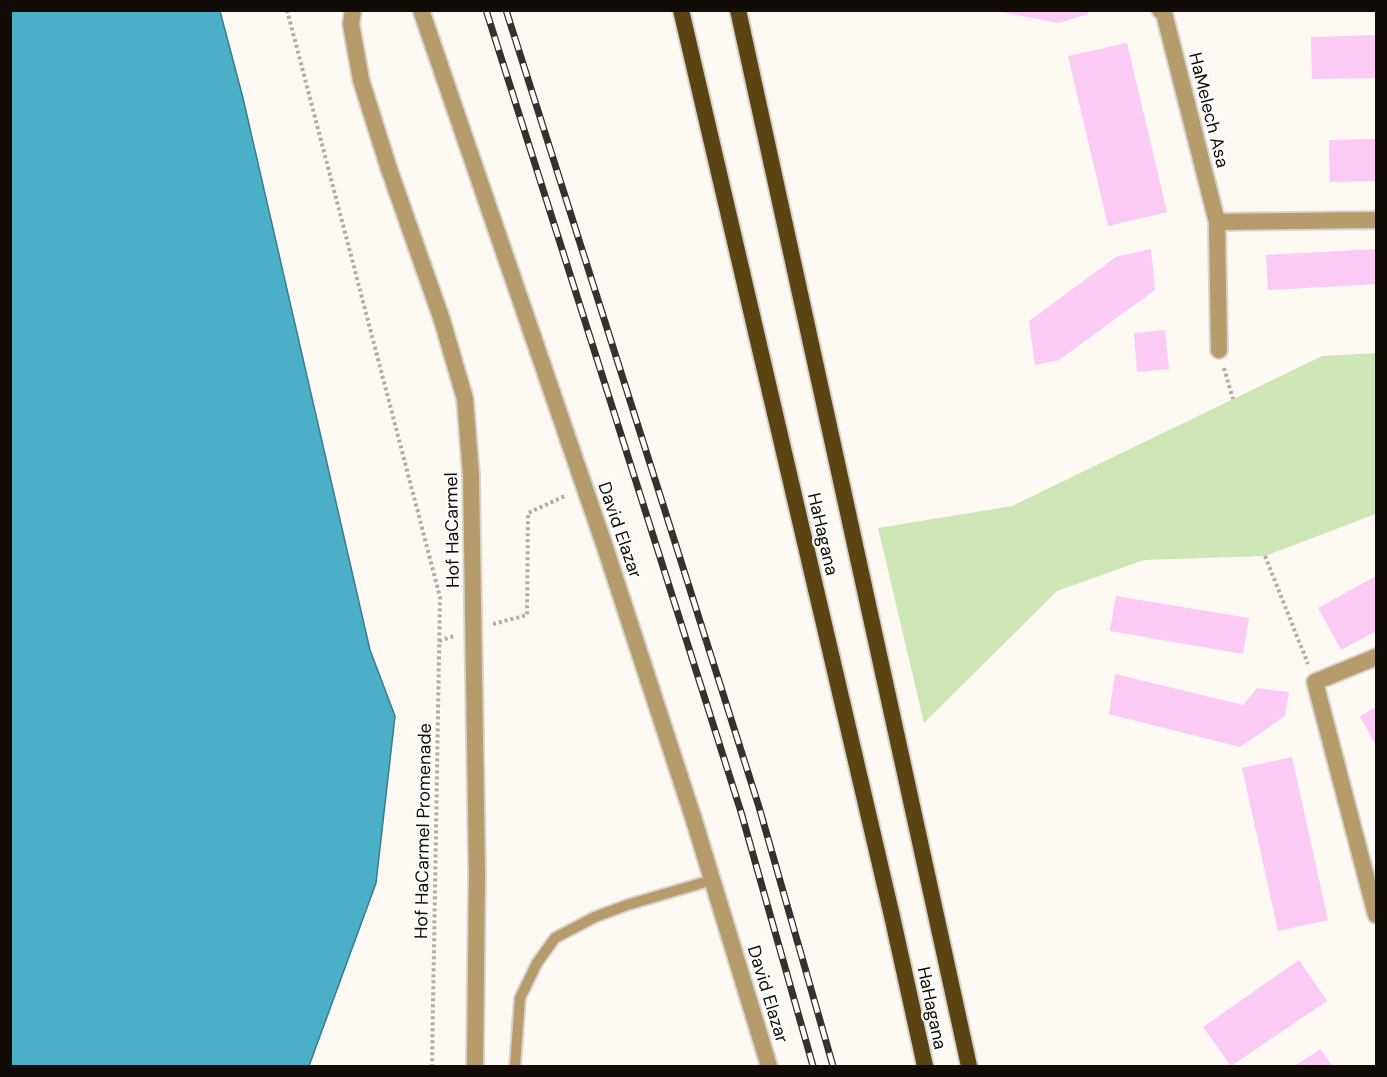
<svg xmlns="http://www.w3.org/2000/svg" width="1387" height="1077" viewBox="0 0 1387 1077" font-family="'DM Sans',sans-serif">
<style>
.green{fill:#cee6b6}
.water{fill:#4aafc7;stroke:#397e8d;stroke-width:1.5}
.building{fill:#fbcaf5}
.lines{fill:none;stroke-linecap:round;stroke-linejoin:round}
.service-casing{stroke:#d9d3cd;stroke-width:14}
.minor-casing{stroke:#d9d3cd;stroke-width:20}
.trunk-casing{stroke:#d9d3cd;stroke-width:20}
.path{stroke:#b3ada7;stroke-width:4;stroke-dasharray:3 3;stroke-linecap:butt}
.service{stroke:#b69b6b;stroke-width:10}
.minor{stroke:#b69b6b;stroke-width:16}
.trunk{stroke:#5c4412;stroke-width:16}
.rail-casing{stroke:#36312c;stroke-width:7}
.rail{stroke:#fff;stroke-width:4.5;stroke-dasharray:14;stroke-linecap:butt}
.labels{text-anchor:middle;dominant-baseline:central;stroke-width:4.5;stroke-linejoin:round;paint-order:stroke}
.street-label{font-size:18px;fill:#110c07;stroke:#fff}
</style>
<rect width="100%" height="100%" fill="#fff9f3"/>
<path class="green" d="M1376 353V514L1265 556 1144 560 1057 591 924 723 878 528 1012 506 1322 356Z"/>
<path class="water" d="M10 11H220L243 98 370 650 395 716 376 883 309 1066H11Z"/>
<path class="building" d="M990 10H1088V14L1059 23Z
M1376 35V78L1312 79 1311 37Z
M1127 43 1167 212 1108 226 1068 56Z
M1376 139V181L1330 182 1329 140Z
M1151 249 1155 290 1059 360 1035 365 1029 321 1116 257Z
M1376 249V284L1268 290 1266 255Z
M1165 330 1169 369 1137 372 1134 333Z
M1376 576V631L1341 650 1318 608Z
M1116 596 1249 618 1243 654 1110 631Z
M1115 674 1243 705 1257 688 1289 692 1285 716 1240 747 1109 714Z
M1376 707V746L1360 716Z
M1292 757 1328 920 1278 931 1242 768Z
M1299 960 1327 1001 1231 1066 1203 1027Z
M1321 1049 1332 1066H1294Z"/>
<g class="lines">
<g class="service-casing">
<path id="service" d="M515 1066 520 998 537 963 555 938 595 917 627 905 712 880"/>
</g>
<g class="minor-casing">
<path id="minor" d="M353 10 351 24 361 80 389 169 442 320 465 399 471 475 477 873 475 1066
M421 10 605 547 693 817 769 1066
M1160 10 1164 13 1217 222 1376 220
M1217 222 1219 350
M1376 657 1315 682 1376 915"/>
</g>
<g class="trunk-casing">
<path id="trunk" d="M681 10 892 916 925 1066
M738 10 969 1066"/>
</g>
<path class="path" d="M287 10 440 597 432 1066
M1224 368 1233 399
M1265 556 1308 664
M493 624 527 615 528 513 567 495
M439 641 454 636"/>
<use href="#service" class="service"/>
<use href="#minor" class="minor"/>
<use href="#trunk" class="trunk"/>
<g class="rail-casing">
<path id="rail" d="M486 10 741 812 813 1066
M506 10 759 807 833 1066"/>
</g>
<use href="#rail" class="rail"/>
</g>
<g class="labels">
<g class="street-label">
<text transform="translate(1209 110) rotate(76)">HaMelech Asa</text>
<text transform="translate(452 530) rotate(-91)">Hof HaCarmel</text>
<text transform="translate(620 530) rotate(71)">David Elazar</text>
<text transform="translate(823 534) rotate(77)">HaHagana</text>
<text transform="translate(423 831) rotate(-89)">Hof HaCarmel Promenade</text>
<text transform="translate(768 994) rotate(73)">David Elazar</text>
<text transform="translate(932 1008) rotate(78)">HaHagana</text>
</g>
</g>
<rect width="1387" height="1077" fill="none" stroke="#110c07" stroke-width="24"/>
</svg>
